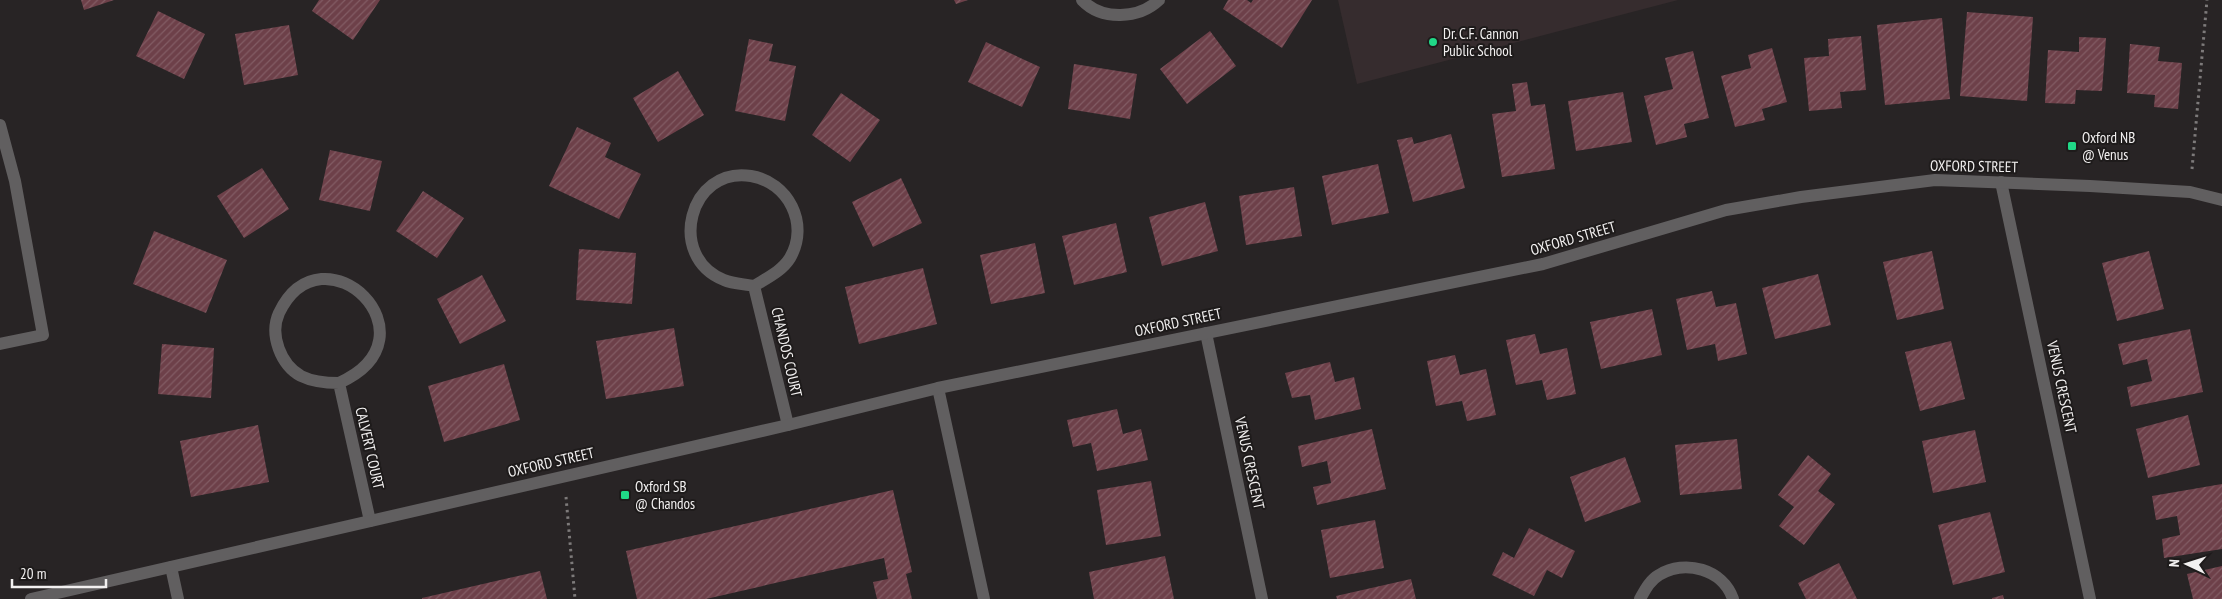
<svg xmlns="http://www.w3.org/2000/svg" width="2222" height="599" viewBox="0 0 2222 599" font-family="'PT Sans Narrow',sans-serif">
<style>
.built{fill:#362c2e}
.building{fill:url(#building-hatch)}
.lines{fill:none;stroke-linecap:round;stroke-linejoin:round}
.path{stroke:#7d7a7a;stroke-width:3;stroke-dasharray:2.5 4;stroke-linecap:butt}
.service{stroke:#615f60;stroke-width:12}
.minor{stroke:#615f60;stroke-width:12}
.tertiary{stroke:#615f60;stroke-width:12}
.poi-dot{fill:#20d887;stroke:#1e1b1b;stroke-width:2}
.labels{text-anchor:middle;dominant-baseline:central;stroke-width:4;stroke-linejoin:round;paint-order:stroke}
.poi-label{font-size:15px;fill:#f2f0f0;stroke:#1e1b1b;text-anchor:start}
.street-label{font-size:15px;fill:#f2f0f0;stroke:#1e1b1b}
</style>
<defs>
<pattern id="building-hatch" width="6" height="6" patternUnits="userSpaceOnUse" patternTransform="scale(1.25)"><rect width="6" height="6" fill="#6d4049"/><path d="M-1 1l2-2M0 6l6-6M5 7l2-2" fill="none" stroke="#825c64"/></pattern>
</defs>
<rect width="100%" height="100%" fill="#282425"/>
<path class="built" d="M1338 0H1678L1357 84Z"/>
<path class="building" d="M81 0H114L84 10Z
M319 0H380L353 40 312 11Z
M954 0H968L956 4Z
M1228 0H1247L1251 3 1253 0H1312L1282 48 1223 9Z
M158 11 205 34 184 79 136 56Z
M1967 12 2033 17 2027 101 1960 96Z
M1942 18 1950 99 1885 105 1877 25Z
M289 25 298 75 244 85 235 34Z
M1210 31 1236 66 1187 104 1160 69Z
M1861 36 1866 90 1840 92 1842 108 1809 111 1804 58 1829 56 1828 39Z
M2079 37 2106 38 2102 91 2076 90 2075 104 2045 103 2048 50 2079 52Z
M749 39 773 44 769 61 796 66 785 121 735 111Z
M986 42 1040 67 1022 107 968 82Z
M2130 44 2160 47 2158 61 2182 63 2178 109 2154 107 2155 95 2127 93Z
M1772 48 1787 102 1762 109 1765 120 1735 127 1721 76 1751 68 1748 55Z
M1693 51 1709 118 1684 124 1687 137 1656 145 1644 96 1673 89 1665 58Z
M1074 64 1137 74 1130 119 1068 109Z
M678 71 704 115 658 142 633 98Z
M1527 82 1531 106 1545 104 1555 169 1502 177 1492 114 1516 111 1512 84Z
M1623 92 1632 142 1576 151 1568 101Z
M841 93 880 120 850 162 812 135Z
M577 127 611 143 605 157 641 174 619 219 549 186Z
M1451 134 1465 188 1413 202 1397 140 1412 137 1414 144Z
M330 150 382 161 370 211 319 200Z
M1378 164 1389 213 1332 225 1322 176Z
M262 168 289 209 244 238 217 196Z
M901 178 922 223 873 247 852 202Z
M1294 187 1302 236 1246 245 1239 196Z
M423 191 464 218 437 258 396 231Z
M1205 202 1218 251 1162 266 1149 217Z
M1116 223 1127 272 1074 285 1062 236Z
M154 231 227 260 206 313 133 284Z
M1035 243 1045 293 991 304 980 255Z
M579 249 636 253 632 304 576 300Z
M1932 251 1944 309 1897 320 1883 262Z
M2149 251 2164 309 2117 321 2102 263Z
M923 268 937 324 859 344 845 287Z
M1818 274 1831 325 1775 339 1762 288Z
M482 275 506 321 460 344 437 299Z
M1712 291 1716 307 1736 303 1747 354 1718 361 1715 344 1687 350 1676 299Z
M1652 309 1662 355 1601 369 1590 322Z
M674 328 684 386 606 399 596 341Z
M2190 329 2203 392 2131 407 2127 387 2152 381 2147 359 2123 365 2118 344Z
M1535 334 1540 354 1567 348 1576 394 1547 400 1542 380 1516 385 1506 340Z
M1951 341 1965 399 1920 411 1905 352Z
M162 344 214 348 211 398 158 394Z
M1455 355 1460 375 1486 369 1496 415 1467 421 1462 401 1436 406 1427 361Z
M1330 362 1335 382 1354 377 1361 409 1315 420 1310 395 1292 398 1285 373Z
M504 364 520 420 444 442 428 386Z
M1117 409 1123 434 1141 429 1148 460 1097 471 1091 443 1073 447 1067 420Z
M2188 415 2200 465 2148 478 2136 429Z
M258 425 269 482 191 497 180 441Z
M1372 429 1386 489 1317 505 1313 487 1331 483 1327 461 1302 467 1298 446Z
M1975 430 1986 482 1933 493 1922 441Z
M1737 439 1742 489 1680 495 1675 445Z
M1808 455 1831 474 1818 491 1835 504 1804 545 1779 526 1794 507 1778 495Z
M1625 457 1641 502 1585 522 1570 477Z
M1151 481 1161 536 1106 545 1097 490Z
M2222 484V549L2164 558 2162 539 2180 535 2177 516 2156 520 2152 496Z
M893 490 912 572 906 574 912 599H877L873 582 888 579 884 558 706 599H637L626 551Z
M1990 512 2005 572 1953 585 1938 525Z
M1375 520 1384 568 1330 578 1321 530Z
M1529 528 1575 551 1562 578 1547 570 1534 596 1492 575 1503 552 1514 558Z
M1165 556 1174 599H1094L1089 572Z
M1839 563 1857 599H1806L1798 583Z
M2222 566V599H2193L2187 574Z
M540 571 547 599H422V598Z
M1411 579 1416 599H1337L1336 596Z
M2003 595 2004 599H1992V598Z"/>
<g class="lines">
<path class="path" d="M2192 169 2207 0
M566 497 575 599"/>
<path class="service" d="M0 125 15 181 43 335 0 344
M938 388 984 599
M171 567 178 599"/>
<path class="minor" d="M1082 0C1102 21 1139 19 1159 0
M2001 182 2090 599
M754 286C767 278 782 271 790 258 810 224 788 182 751 176 689 166 666 257 724 280 733 284 745 284 754 286L788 425
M1206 333 1262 599
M339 383C325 383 313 382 301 376 281 365 269 335 279 313 323 222 442 337 339 383L370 521
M1640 599C1645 590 1650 580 1659 575 1685 559 1723 569 1733 599"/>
<path class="tertiary" d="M31 599 788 425 938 388 1543 264 1726 210 1801 197 1935 180 2090 186 2190 192 2222 200"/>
</g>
<g class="poi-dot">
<circle cx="1433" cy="42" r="5"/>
<rect x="2067" y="141" width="10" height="10" rx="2.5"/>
<rect x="620" y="490" width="10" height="10" rx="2.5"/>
</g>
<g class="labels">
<g class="poi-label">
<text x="1443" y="33">Dr. C.F. Cannon<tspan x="1443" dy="17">Public School</tspan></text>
<text x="2082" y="137">Oxford NB<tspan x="2082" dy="17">@ Venus</tspan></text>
<text x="635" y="486">Oxford SB<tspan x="635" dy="17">@ Chandos</tspan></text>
</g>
<g class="street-label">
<text transform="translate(1974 166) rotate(1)">OXFORD STREET</text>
<text transform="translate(1573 238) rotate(-16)">OXFORD STREET</text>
<text transform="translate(1178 322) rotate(-12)">OXFORD STREET</text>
<text transform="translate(787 352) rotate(77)">CHANDOS COURT</text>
<text transform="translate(2062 387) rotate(78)">VENUS CRESCENT</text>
<text transform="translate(370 448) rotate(77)">CALVERT COURT</text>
<text transform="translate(551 462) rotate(-13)">OXFORD STREET</text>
<text transform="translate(1250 463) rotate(78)">VENUS CRESCENT</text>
</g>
</g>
<g transform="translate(2187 564) rotate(274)" stroke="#1e1b1b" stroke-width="4" paint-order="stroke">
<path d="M0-4L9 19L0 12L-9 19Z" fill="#f2f0f0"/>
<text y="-8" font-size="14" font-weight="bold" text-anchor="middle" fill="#f2f0f0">N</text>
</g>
<path d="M12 579v8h94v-8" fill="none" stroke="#f2f0f0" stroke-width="2.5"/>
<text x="20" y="579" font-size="15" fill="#f2f0f0" stroke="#1e1b1b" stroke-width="4" paint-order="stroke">20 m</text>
</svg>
